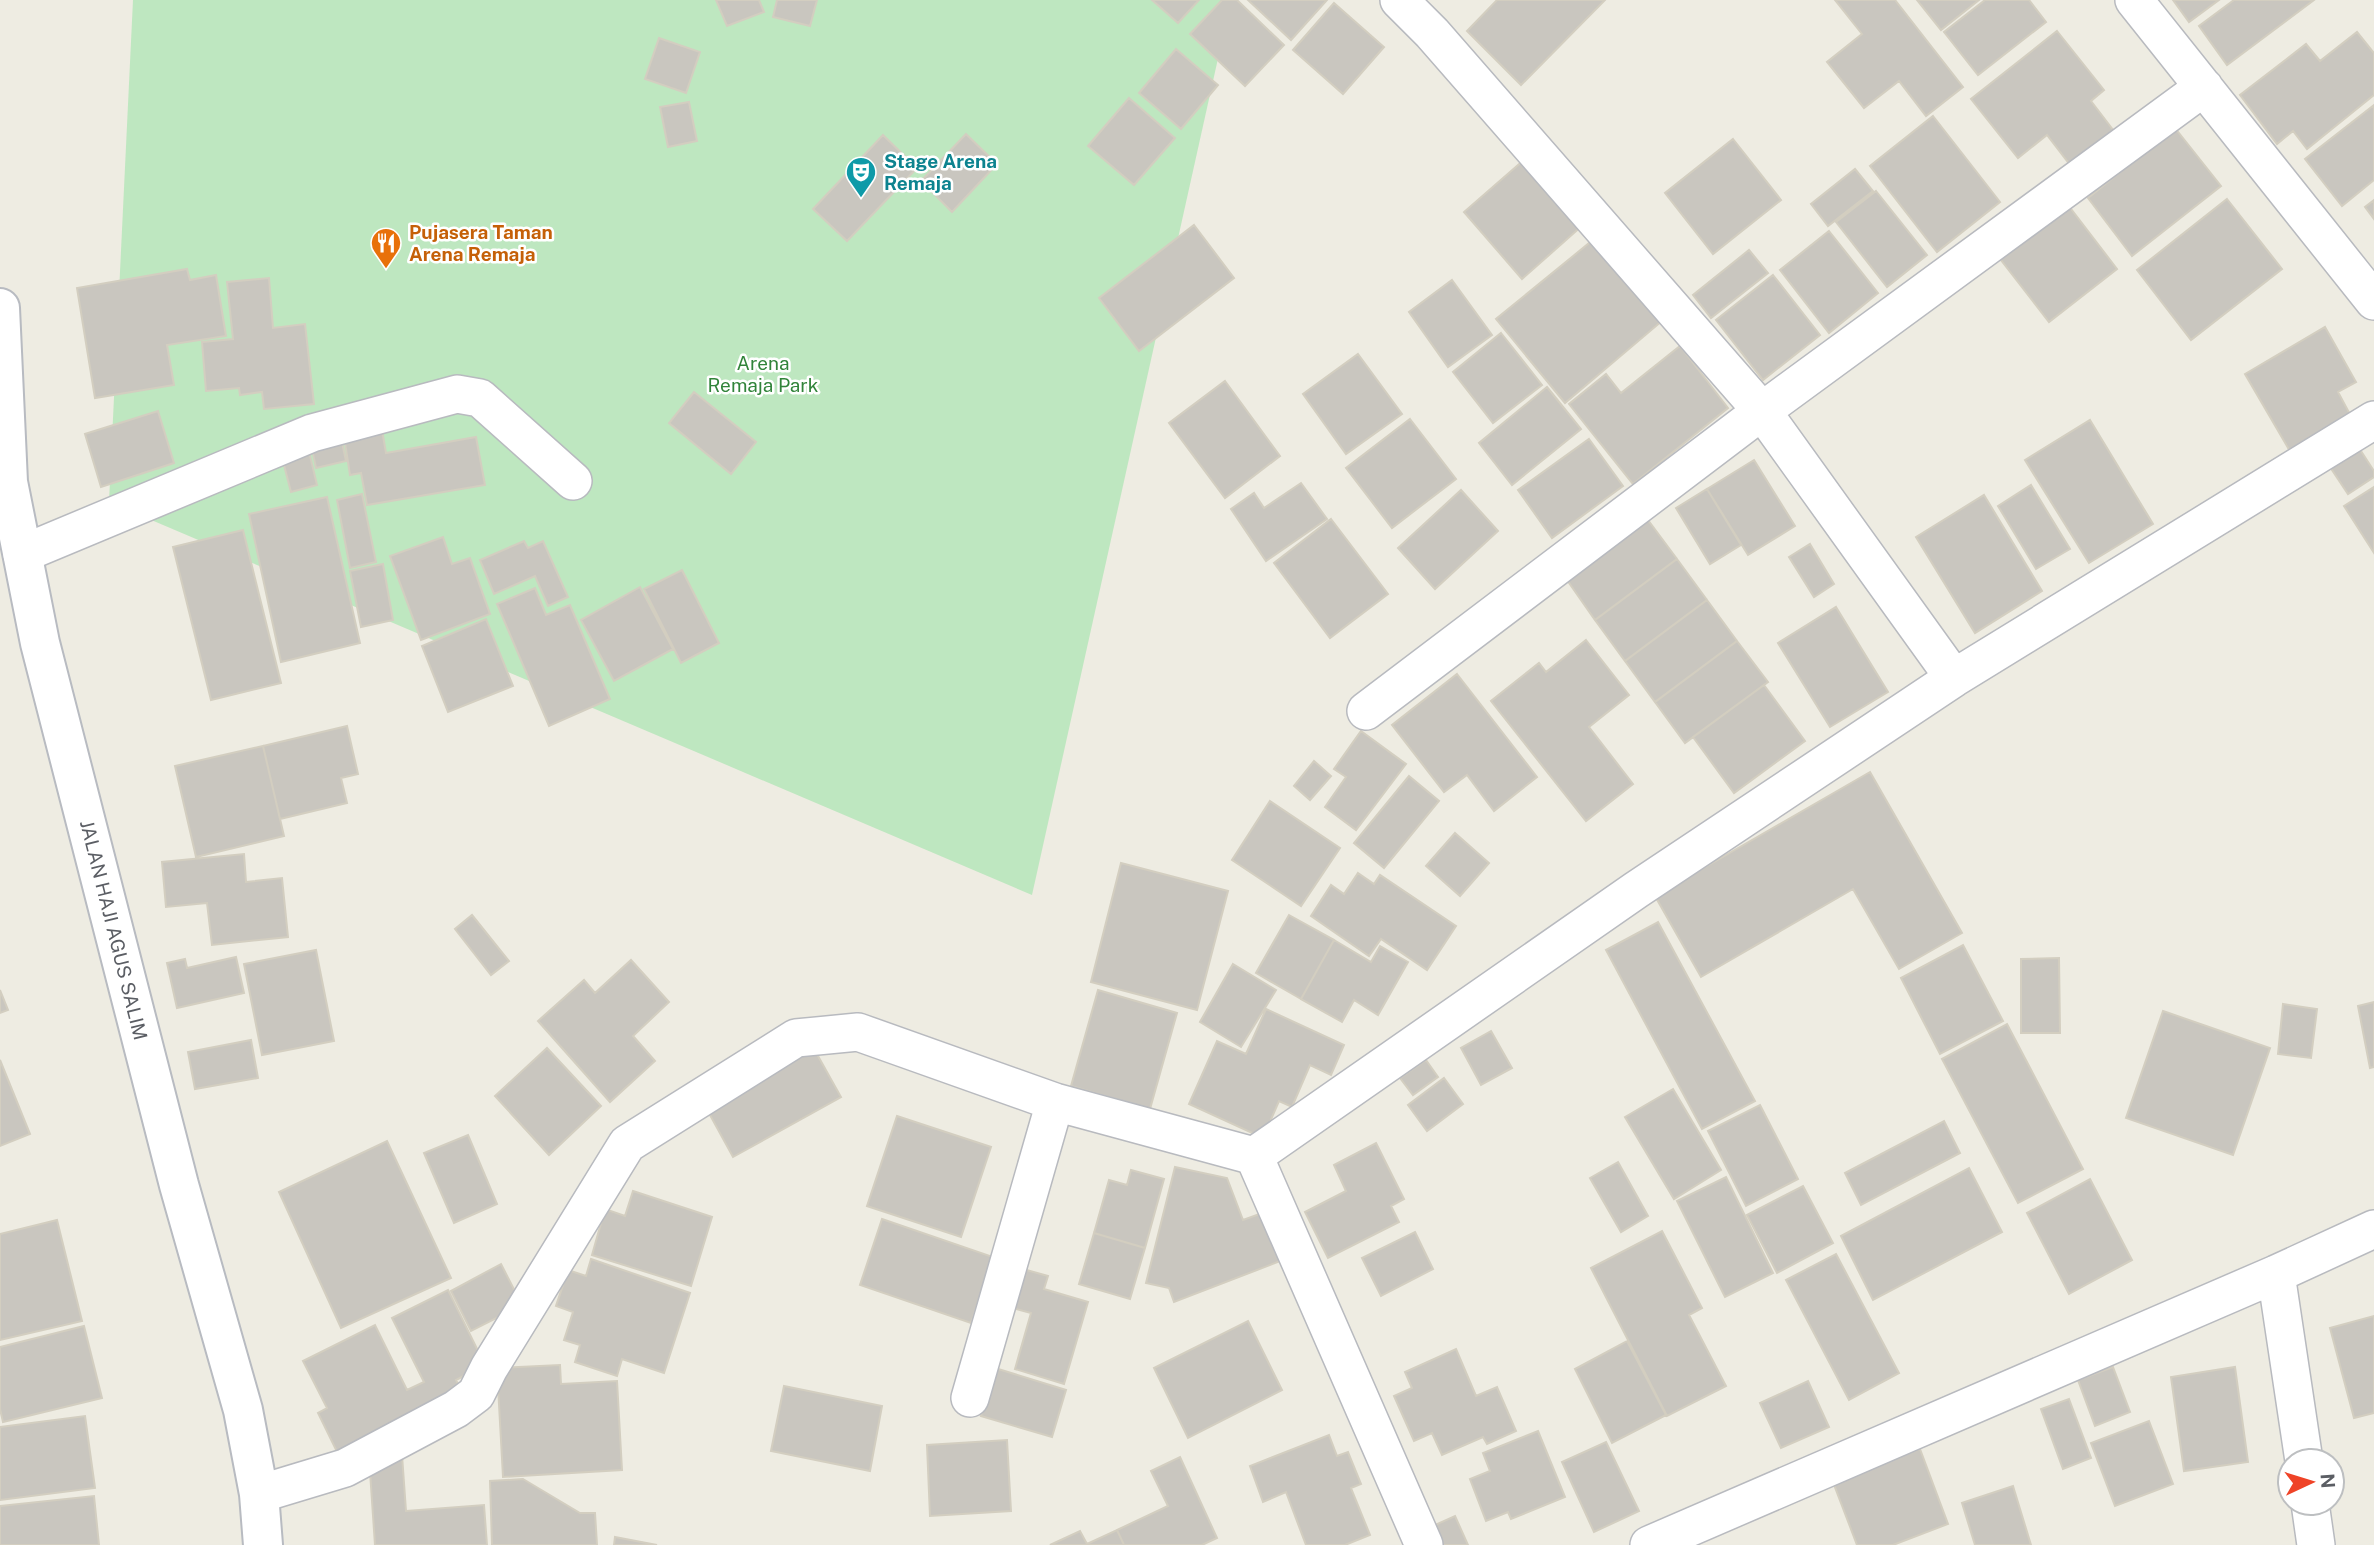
<svg xmlns="http://www.w3.org/2000/svg" width="2374" height="1545" viewBox="0 0 2374 1545" font-family="'Public Sans',sans-serif">
<style>
.green{fill:#bee7c0}
.building{fill:#c9c6bf;stroke:#d3cec0;stroke-width:2}
.lines{fill:none;stroke-linecap:round;stroke-linejoin:round}
.minor-casing{stroke:#b8babf;stroke-width:40}
.secondary-casing{stroke:#b8bbc1;stroke-width:42}
.minor{stroke:#fff;stroke-width:37}
.secondary{stroke:#fff;stroke-width:38}
.labels{text-anchor:middle;dominant-baseline:central;stroke-width:5;stroke-linejoin:round;paint-order:stroke}
.culture-label{font-size:19px;font-weight:bold;fill:#0d838f;stroke:#fff;text-anchor:start}
.food-label{font-size:19px;font-weight:bold;fill:#c56008;stroke:#fff;text-anchor:start}
.park-label{font-size:19px;fill:#31843a;stroke:#fff}
.street-label{font-size:19px;fill:#5b5e64;stroke:#fff}
</style>
<rect width="100%" height="100%" fill="#eeece2"/>
<path class="green" d="M133 0H1231L1032 895 109 502Z"/>
<path class="building" d="M716 0H759L764 12 727 26Z
M777 0H817L810 26 773 17Z
M1152 0H1199L1178 23Z
M1222 0H1237L1284 45 1245 86 1190 34Z
M1248 0H1327L1291 40Z
M1497 0H1605L1521 85 1467 31Z
M1835 0H1895L1963 87 1926 116 1899 81 1864 108 1827 62 1862 34Z
M1917 0H1979L1941 30Z
M1985 0H2029L2046 22 1978 75 1944 32Z
M2173 0H2219L2189 22Z
M2234 0H2314L2227 65 2199 26Z
M1334 3 1384 47 1343 94 1293 50Z
M2057 31 2104 90 2091 101 2117 135 2074 170 2047 135 2018 158 1971 99Z
M2357 32 2374 53V95L2307 149 2293 131 2277 144 2240 95 2306 44 2320 61Z
M659 38 700 52 686 93 645 79Z
M1176 49 1218 85 1181 129 1139 93Z
M1129 98 1175 138 1134 185 1088 146Z
M689 102 697 141 668 147 660 107Z
M2374 105V180L2342 206 2305 159Z
M1933 116 2000 202 1937 252 1870 166Z
M2175 128 2221 186 2132 256 2088 198Z
M966 134 997 164 952 212 921 181Z
M883 135 917 168 847 241 813 209Z
M1733 139 1781 200 1713 254 1665 193Z
M1525 159 1583 225 1522 279 1464 212Z
M1855 169 1873 191 1828 226 1811 204Z
M1876 191 1927 255 1887 287 1836 222Z
M2227 199 2282 269 2191 340 2137 270Z
M2374 200V219L2365 207Z
M2065 201 2117 269 2049 322 1997 255Z
M1194 225 1234 278 1139 351 1099 298Z
M1829 231 1878 293 1829 333 1780 270Z
M1594 239 1662 321 1565 403 1496 319Z
M1749 250 1768 273 1711 318 1693 295Z
M187 269 190 280 216 275 226 336 167 345 174 385 95 398 77 288Z
M1773 275 1820 335 1763 380 1716 320Z
M269 278 273 328 305 324 314 404 264 409 262 392 240 395 239 388 206 391 202 342 233 339 227 282Z
M1452 280 1492 335 1448 367 1409 312Z
M2325 327 2356 382 2338 392 2352 418 2291 453 2245 374Z
M1501 333 1542 385 1493 423 1453 372Z
M1680 346 1728 408 1633 484 1569 404 1606 374 1621 393Z
M1358 354 1402 414 1346 454 1303 394Z
M1225 381 1280 456 1225 498 1169 423Z
M1547 387 1581 429 1512 485 1479 443Z
M694 392 756 442 731 474 669 423Z
M158 411 174 463 101 487 85 434Z
M1410 419 1456 479 1392 528 1346 468Z
M2090 420 2153 524 2089 563 2025 460Z
M381 424 386 453 476 437 485 485 367 505 361 473 350 475 343 430Z
M340 433 346 461 316 468 310 440Z
M1589 439 1623 486 1552 538 1518 490Z
M307 443 317 485 291 492 280 450Z
M2359 448 2374 471V477L2348 494 2330 467Z
M1754 460 1795 526 1748 555 1707 489Z
M1301 483 1327 519 1266 561 1231 509 1254 493 1264 508Z
M2031 485 2070 549 2036 569 1998 506Z
M2374 487V553L2344 506Z
M1707 489 1741 545 1710 564 1676 508Z
M1461 490 1498 531 1435 589 1398 548Z
M362 494 376 562 350 568 337 500Z
M1984 495 2042 591 1975 633 1916 537Z
M327 497 360 643 281 662 249 514Z
M1331 519 1388 594 1330 638 1274 563Z
M1648 520 1677 559 1595 620 1567 580Z
M243 530 281 683 211 700 173 547Z
M443 537 452 564 470 558 490 614 421 640 390 556Z
M524 541 528 548 543 541 568 597 548 606 535 576 494 594 480 560Z
M1810 544 1834 584 1814 597 1789 557Z
M1677 559 1707 600 1625 661 1595 620Z
M383 564 393 620 361 627 350 571Z
M682 570 719 643 681 663 644 589Z
M640 587 673 649 614 681 581 620Z
M535 588 546 615 570 605 610 699 549 726 497 604Z
M1707 600 1737 641 1655 702 1625 661Z
M1836 607 1888 692 1830 727 1778 643Z
M486 619 513 686 448 712 422 646Z
M1586 640 1629 695 1589 727 1633 784 1586 821 1491 701 1539 663 1546 672Z
M1737 641 1768 682 1685 743 1655 702Z
M1457 674 1537 777 1494 811 1467 775 1444 792 1392 725Z
M1764 685 1805 741 1734 793 1693 737Z
M347 726 358 774 341 778 347 803 280 819 263 746Z
M1361 731 1406 764 1356 830 1325 807 1346 777 1334 769Z
M263 746 284 836 196 857 175 766Z
M1314 761 1331 776 1310 800 1294 786Z
M1870 772 1962 933 1899 969 1853 889 1701 977 1655 896Z
M1409 776 1439 801 1384 868 1354 843Z
M1270 801 1340 848 1301 906 1232 860Z
M1455 833 1489 863 1460 896 1426 866Z
M244 854 246 882 282 878 288 937 212 945 207 903 166 907 162 862Z
M1121 863 1228 891 1197 1010 1091 982Z
M1358 873 1374 884 1380 875 1456 926 1427 970 1381 939 1369 956 1311 916 1331 885 1344 894Z
M472 915 509 961 491 975 455 929Z
M1289 915 1334 940 1301 999 1256 973Z
M1658 922 1755 1101 1702 1129 1606 950Z
M1334 940 1371 962 1380 946 1408 962 1378 1015 1354 1000 1342 1022 1301 999Z
M1963 945 2003 1021 1940 1054 1901 978Z
M316 950 334 1041 262 1055 244 964Z
M236 957 244 993 177 1008 167 963 185 959 187 968Z
M2059 958 2060 1033H2021V959Z
M631 960 669 1002 633 1036 655 1061 610 1102 538 1021 584 980 595 993Z
M1233 964 1276 990 1241 1047 1200 1022Z
M0 990 8 1010 0 1013Z
M1098 990 1177 1013 1150 1109 1071 1086Z
M2374 1002V1067L2370 1068 2358 1006Z
M2283 1004 2317 1009 2311 1058 2278 1054Z
M1266 1009 1344 1045 1331 1075 1310 1065 1292 1107 1279 1101 1263 1138 1189 1104 1217 1041 1246 1054Z
M2163 1011 2270 1048 2233 1155 2126 1118Z
M2007 1024 2083 1169 2018 1203 1942 1059Z
M1491 1031 1512 1068 1481 1085 1461 1048Z
M251 1040 258 1078 195 1089 188 1052Z
M813 1047 841 1097 733 1157 705 1106Z
M547 1048 601 1106 549 1155 495 1096Z
M0 1060 30 1134 0 1146Z
M1426 1060 1438 1077 1413 1095 1400 1078Z
M1444 1078 1463 1104 1427 1131 1408 1105Z
M1673 1089 1721 1170 1674 1199 1625 1117Z
M1760 1105 1798 1179 1746 1206 1708 1131Z
M897 1116 991 1147 961 1237 867 1206Z
M1944 1121 1960 1153 1861 1205 1845 1173Z
M468 1135 497 1204 454 1223 424 1153Z
M387 1141 451 1278 341 1328 279 1192Z
M1376 1143 1404 1199 1391 1206 1399 1222 1328 1258 1305 1212 1346 1191 1334 1165Z
M1618 1162 1648 1216 1621 1232 1590 1178Z
M1175 1167 1227 1178 1243 1220 1265 1212 1283 1260 1174 1302 1169 1288 1146 1283Z
M1969 1168 2002 1232 1873 1300 1841 1236Z
M1131 1170 1164 1179 1145 1248 1094 1233 1109 1180 1127 1185Z
M1726 1177 1773 1273 1725 1297 1677 1201Z
M2090 1179 2132 1260 2069 1294 2027 1213Z
M1803 1186 1833 1243 1777 1273 1747 1215Z
M633 1191 712 1217 691 1286 592 1255 605 1209 625 1216Z
M882 1219 993 1257 971 1323 860 1285Z
M57 1220 82 1321 0 1340V1234Z
M1662 1231 1702 1308 1689 1315 1726 1386 1667 1416 1591 1268Z
M1415 1232 1433 1269 1381 1296 1362 1258Z
M1094 1233 1145 1248 1130 1299 1079 1284Z
M1836 1254 1899 1373 1849 1400 1786 1280Z
M591 1259 690 1293 664 1373 622 1359 617 1376 575 1362 580 1345 564 1340 573 1312 556 1306 568 1270 586 1276Z
M501 1264 522 1305 471 1331 451 1291Z
M1023 1269 1048 1276 1044 1289 1088 1302 1064 1384 1015 1369 1031 1313 1012 1308Z
M448 1290 485 1365 456 1380 465 1399 341 1460 318 1413 327 1408 303 1361 375 1325 407 1390 424 1382 392 1318Z
M2374 1316V1413L2354 1418 2330 1328Z
M1248 1321 1282 1390 1188 1438 1154 1368Z
M84 1326 102 1398 3 1422 0 1409V1347Z
M1627 1341 1666 1415 1612 1443 1575 1369Z
M1456 1349 1476 1396 1497 1387 1516 1431 1487 1444 1483 1437 1442 1455 1432 1433 1414 1441 1394 1396 1412 1388 1405 1372Z
M560 1365 561 1384 617 1381 622 1470 503 1477 497 1368Z
M2113 1367 2130 1412 2095 1426 2078 1380Z
M2235 1367 2248 1462 2184 1471 2171 1377Z
M995 1368 1066 1390 1052 1437 981 1416Z
M1808 1381 1829 1427 1781 1448 1760 1403Z
M784 1386 882 1406 870 1471 771 1451Z
M2069 1399 2091 1458 2063 1469 2041 1409Z
M85 1416 95 1488 0 1500V1427Z
M2149 1421 2173 1484 2115 1506 2091 1443Z
M1538 1431 1565 1497 1511 1519 1508 1512 1486 1521 1470 1479 1490 1471 1483 1453Z
M1329 1435 1337 1456 1348 1452 1361 1484 1351 1488 1370 1535 1345 1545H1306L1286 1492 1263 1502 1250 1466Z
M1007 1440 1011 1511 930 1516 927 1445Z
M1606 1442 1639 1511 1594 1532 1562 1462Z
M1920 1449 1948 1524 1893 1545H1857L1833 1482Z
M402 1455 406 1511 484 1505 487 1545H375L369 1457Z
M1180 1457 1217 1538 1202 1545H1124L1117 1530 1168 1506 1151 1471Z
M523 1479 580 1513H595L597 1545H492L490 1481Z
M2013 1486 2031 1545H1975L1962 1503Z
M94 1496 99 1545H0V1506Z
M1455 1516 1468 1545H1431L1424 1530Z
M1117 1530 1124 1545H1050L1080 1531 1087 1544Z
M615 1537 657 1545H614Z"/>
<g class="lines">
<g class="minor-casing">
<path id="minor" d="M1399 0 1432 33 1762 411 1954 678
M2134 0 2374 301
M22 554 312 433 457 394 480 398 573 481
M1366 711 1762 411 2204 87
M1254 1156 1424 1545
M2276 1274 2304 1461
M970 1398 1055 1102
M259 1494 345 1468 456 1409 476 1394 489 1368 627 1144 796 1038 858 1032 1055 1102 1254 1156 1636 890 1954 678 2374 420
M2310 1503 2316 1545
M1649 1545 2276 1274 2374 1229"/>
</g>
<g class="secondary-casing">
<path id="secondary" d="M0 308 8 482 40 643 179 1185 243 1410 259 1494 263 1545"/>
</g>
<use href="#minor" class="minor"/>
<use href="#secondary" class="secondary"/>
</g>
<defs>
<g id="theatre-pin" transform="scale(1.575)"><path d="M0 17L-7.5 6A9.5 9.5 0 1 1 7.5 6Z" fill="#0f9aa8" stroke="#fff"/><path d="M-5-5.5Q0-4 5-5.5V0Q5 5 0 6Q-5 5-5 0ZM-3.3-2.5H-1v1.5H-3.3ZM1-2.5H3.3v1.5H1ZM-2.8 1Q0 5.5 2.8 1Z" fill="#fff"/></g>
<g id="restaurant-pin" transform="scale(1.575)"><path d="M0 17L-7.5 6A9.5 9.5 0 1 1 7.5 6Z" fill="#e8710a" stroke="#fff"/><path d="M-5-6h1v4h1v-4h1v4h1v-4h1v5L-1.5 .5V6h-2V.5L-5-1ZM5-6V6H3V1.5H1.5Q1.5-4 5-6Z" fill="#fff"/></g>
</defs>
<g fill-rule="evenodd">
<use href="#theatre-pin" x="861" y="172"/>
<use href="#restaurant-pin" x="386" y="243"/>
</g>
<g class="labels">
<g class="culture-label">
<text x="884" y="161">Stage Arena<tspan x="884" dy="22">Remaja</tspan></text>
</g>
<g class="food-label">
<text x="409" y="232">Pujasera Taman<tspan x="409" dy="22">Arena Remaja</tspan></text>
</g>
<g class="park-label">
<text x="763" y="363">Arena<tspan x="763" dy="22">Remaja Park</tspan></text>
</g>
<g class="street-label">
<text transform="translate(114 930) rotate(76)">JALAN HAJI AGUS SALIM</text>
</g>
</g>
<g transform="translate(2311 1482) rotate(86)"><circle r="33" fill="#ffffff" stroke="#bdbfc1" stroke-width="2"/>
<path d="M0-5L12 26L0 18L-12 26Z" fill="#ef4327"/>
<text y="-10" font-size="19" font-weight="bold" text-anchor="middle" fill="#5b5e64">N</text>
</g>
</svg>
